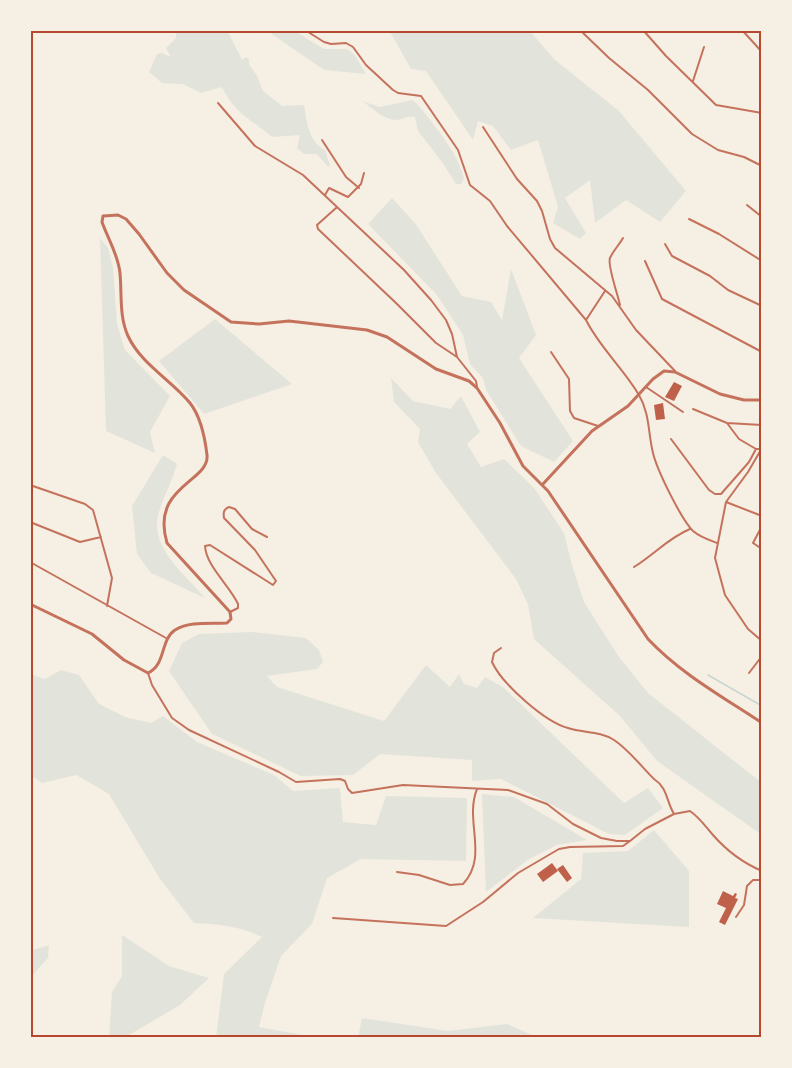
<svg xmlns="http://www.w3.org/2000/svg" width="792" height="1068" viewBox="0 0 792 1068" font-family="'Fira Sans Condensed',sans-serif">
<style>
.green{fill:#e2e4dc}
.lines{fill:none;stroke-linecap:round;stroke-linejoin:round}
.stream{stroke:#c9d6d2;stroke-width:1.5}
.building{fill:#bf614a}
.minor{stroke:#c5725c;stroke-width:2}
.tertiary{stroke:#c5725c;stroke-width:3}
.neatline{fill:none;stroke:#b5482f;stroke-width:2}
</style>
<rect width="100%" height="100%" fill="#f6efe4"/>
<path class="green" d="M176 30H227L242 60 246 57 249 59V64L257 76 263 91 282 106 304 105C307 122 308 141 325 150L330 165 328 167 317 154H304L297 148 300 135 272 137C250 118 236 115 222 87L201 93 183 84 162 83 149 72 157 54 162 53 171 57 166 48 176 38Z
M266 30H293L324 49H347L354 54 366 74 324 70Z
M389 30H529L555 60 619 111 686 191 660 222 626 200 595 223 590 180 565 198 586 233 580 239 553 223 558 207 538 140 511 150 493 126 478 121 473 140 426 71 411 69Z
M412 100C418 102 448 143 453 152 458 160 461 169 464 178L461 184H456L442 162 418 131 415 117C408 115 403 120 396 120 383 120 373 108 362 101L380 107Z
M392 198 415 223 462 296 491 302 502 320 511 269 536 335 519 358 573 441 554 462 521 446 486 390 483 378 470 364 463 335 437 295 368 224Z
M100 238 108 248 113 268 117 324 125 350 170 396 150 432 155 453 106 431Z
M215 319 292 384 204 414 159 361Z
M391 378 413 401 450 409 461 396 480 432 467 444 481 467 504 459 534 488 564 533 572 565 584 602 619 657 648 693 762 783V835L657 761 620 716 534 639 528 604 516 579 436 473 418 442 420 429 394 402Z
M163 455 177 464C172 481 164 496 159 512 148 547 185 574 205 598L151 573 137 554 132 506Z
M252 632 306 638 319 650 323 662 317 669 267 676 277 687 384 721 426 665 450 687 459 674 464 684 477 688 485 677 504 688 624 803 648 788 663 808 625 835 609 834 501 779 472 781V760L380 754 353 775 301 776 212 734 169 671 182 643 199 634Z
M61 670 79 675 99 704 125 717 151 723 163 716 197 742 274 775 293 791 340 788 343 822 376 825 386 796 467 798 466 861 361 859 327 878 312 924 281 956 265 1003 259 1027 319 1038H216L224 974 262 937C240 926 217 924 194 923L160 879 109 794 76 775 42 783 30 775V674L45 679Z
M482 794 514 797 587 840 557 845 529 859 486 892Z
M654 830 689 871V927L533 918 581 879 583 853 628 851Z
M122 935 169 966 209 978 180 1005 124 1038H109L112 992 122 976Z
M49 945 48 958 30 978V951Z
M362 1018 448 1031 507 1024 539 1038H358Z"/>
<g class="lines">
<path class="stream" d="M708 675 762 706"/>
</g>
<path class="building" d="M674 382 682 386 674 401 665 397Z
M663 403 665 419 656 420 654 405Z
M552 863 558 871 543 882 537 874Z
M563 865 572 878 567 882 557 869Z
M723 891 733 896 735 893 737 894 735 898 738 899 725 925 719 922 726 908 717 904Z"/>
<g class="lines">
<path class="minor" d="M305 30 324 42 331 44 346 43 353 47 366 65 393 90 398 93 421 96 458 150 470 185 490 201 507 226 586 320 605 291
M580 30 609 58 648 90 692 134 718 150 744 157 762 166
M643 30 666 56 716 105 762 113
M742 30 762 52
M693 81 704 47
M218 103 255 146 303 175 404 270 431 300 446 320 452 334 457 357 476 381 477 387
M483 127 517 179 537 201 542 211 550 239 555 248 612 296 636 330 675 371
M322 140 346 177 359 188
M325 195 329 188 348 197 361 184 364 173
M747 205 762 217
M336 208 317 225 318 229 396 303 436 343 457 357
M689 219 719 234 762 261
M665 244 672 256 710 276 728 290 762 306
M645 261 662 299 762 352
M620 305C618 295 607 265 610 258 613 251 619 245 623 238
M586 320C600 348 624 369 639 395 650 414 648 433 653 453 657 470 681 519 693 531 700 537 709 540 717 543
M551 352 569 379 570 411 574 418 598 426
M646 387 683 412
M693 409 727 423
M671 439 709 490 715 494H721L749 462 756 449H761
M762 448 748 472 726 502 715 558 725 595 748 629 762 641
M756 449 739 439 727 423 762 425
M30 485 85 504 93 510 112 578 107 606
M726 502 762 516
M30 522 80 542 101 537
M762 526 753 543 762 549
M30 562 166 638
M634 567C655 554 668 538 690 529
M230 612 238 608V604C230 586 206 566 205 546L210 545 273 585 276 581 255 550 224 518C223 512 224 509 229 507L235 509 252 529 267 537
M501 648 494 653 492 662C502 684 545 722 568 728 583 733 600 731 614 740 628 749 641 766 654 779 668 788 666 801 674 814
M148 673 152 685 172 718 189 730 279 772 296 782 340 779 345 781 348 789 352 793 403 785 508 790 547 804 573 824 601 838 617 841H630L645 829 674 814 690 811C700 818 705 826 713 835 727 851 743 863 762 871
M749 673 762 656
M397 872 419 875 450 885 463 884C489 856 464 821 477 789
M736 917 744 905 747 886 753 880H762
M333 918 446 926 483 902 518 873 559 849 570 847 623 846 630 841"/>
<path class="tertiary" d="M543 484 592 431 628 406 653 379 664 371 675 372 720 394 744 400H762
M30 604 92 634 124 660 148 673C166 665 160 640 175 630 190 621 210 624 227 623L231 619 230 612 167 543C150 486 210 482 207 455 205 438 201 417 190 403 171 380 141 364 128 336 119 316 122 295 120 273 118 254 108 239 102 222L103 216 118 215 126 219 139 234 167 273 184 290 231 322 259 324 289 321 367 330 387 337 436 369 469 381 477 388 500 423 523 466 548 491 648 639C681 674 723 697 762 723"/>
</g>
<rect width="792" height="1068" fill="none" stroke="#f6efe4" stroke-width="63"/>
<rect x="32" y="32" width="728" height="1004" class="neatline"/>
</svg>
